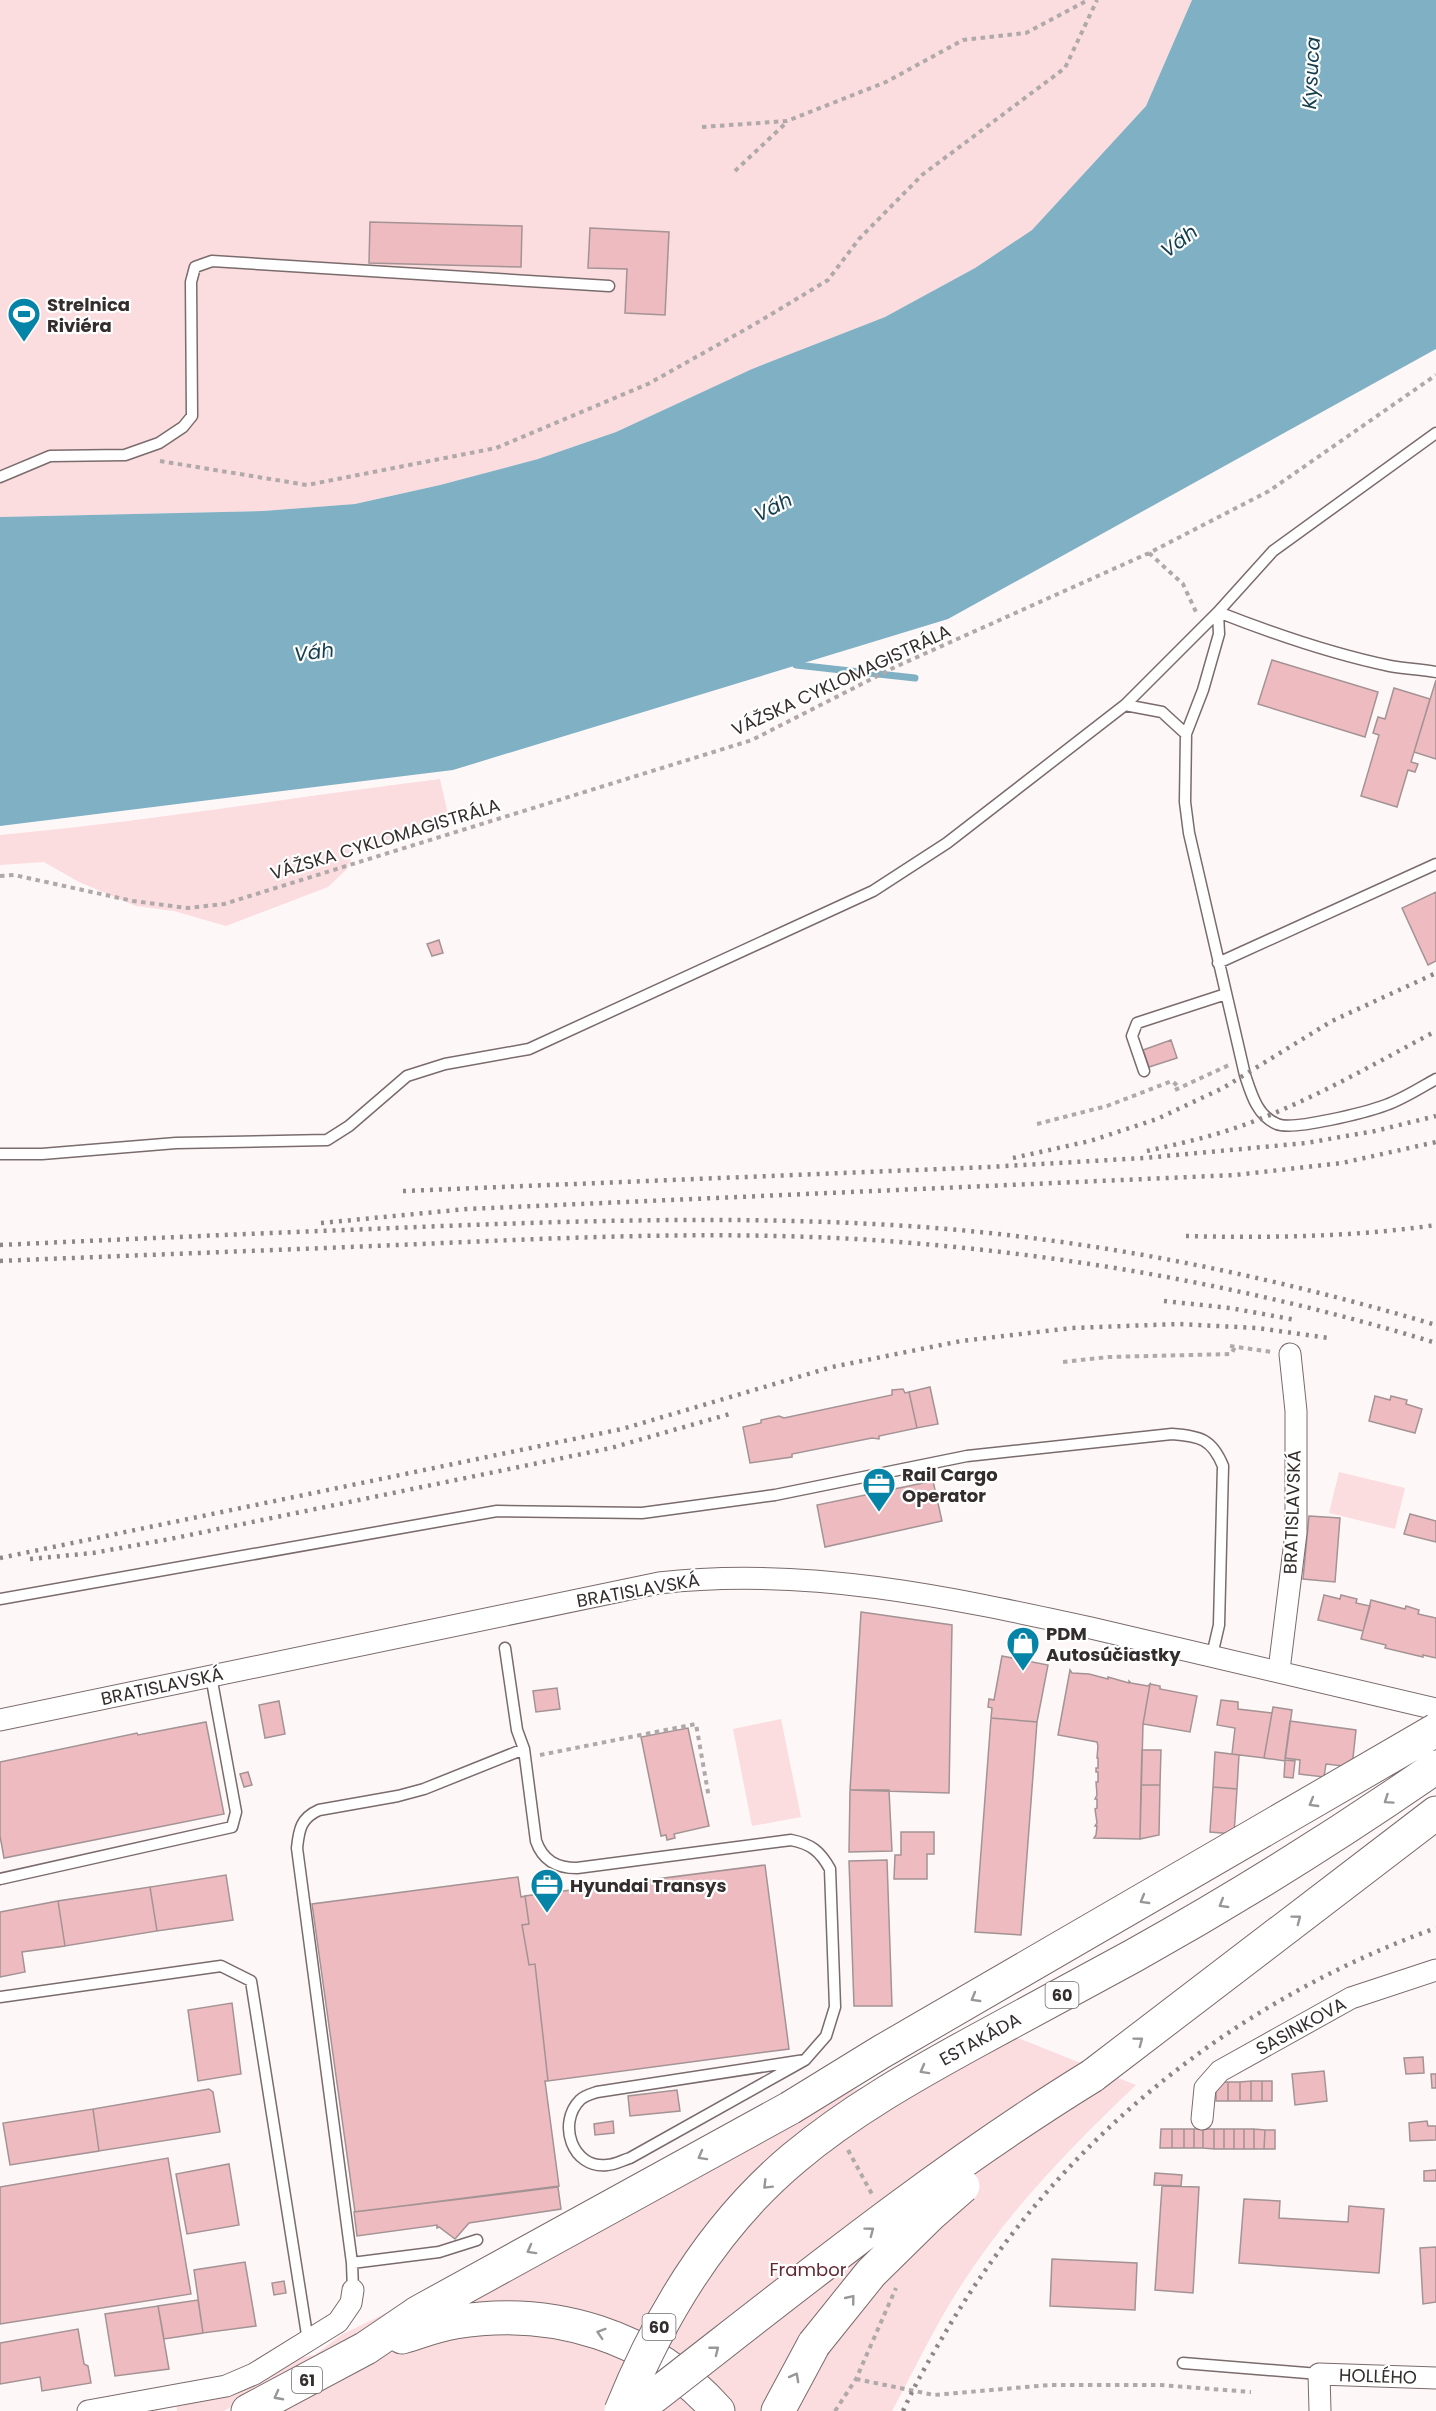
<svg xmlns="http://www.w3.org/2000/svg" width="1436" height="2411" viewBox="0 0 1436 2411" font-family="Poppins,sans-serif">
<style>
.green{fill:#fbdcdf}
.water{fill:#80b0c4}
.lines{fill:none;stroke-linecap:round;stroke-linejoin:round}
.stream{stroke:#80b0c4;stroke-width:7}
.building{fill:#eebbc1;stroke:#a39394;stroke-width:1.5}
.service-casing{stroke:#7a6b6c;stroke-width:13}
.minor-casing{stroke:#7a6b6c;stroke-width:23}
.primary-casing{stroke:#7a6b6c;stroke-width:35}
.path{stroke:#b0a9aa;stroke-width:4;stroke-dasharray:4.5 4.5;stroke-linecap:butt}
.service{stroke:#fff;stroke-width:10}
.minor{stroke:#fff;stroke-width:21}
.primary{stroke:#fff;stroke-width:33}
.rail{stroke:#8d8787;stroke-width:4.5;stroke-dasharray:3 6;stroke-linecap:butt}
.primary-bridge-casing{stroke:#7a6b6c;stroke-width:35;stroke-linecap:butt}
.primary-bridge{stroke:#fff;stroke-width:33}
.oneway{stroke:#999696}
.labels{text-anchor:middle;dominant-baseline:central;stroke-width:4.5;stroke-linejoin:round;paint-order:stroke}
.shield{fill:#fff;stroke:#706c6c;stroke-width:1.5}
.shield-label{font-size:16px;font-weight:bold;fill:#332d2d}
.poi-label{font-size:18px;font-weight:bold;fill:#332d2d;stroke:#fff;text-anchor:start}
.street-label{font-size:18px;fill:#332d2d;stroke:#fff}
.park-label{font-size:18px;fill:#652833;stroke:#fff}
.water-label{font-size:20px;font-style:italic;fill:#133d4c;stroke:#fff}
</style>
<rect width="100%" height="100%" fill="#fef7f8"/>
<path class="green" d="M0 0H1192L1146 106 1032 230 975 268 885 317 752 369 616 432 538 459 440 485 355 504 263 511 0 517Z
M440 779 449 819 355 851 346 870 328 887 226 926 174 911 136 906 79 882 44 862 0 865V835C147 822 293 797 440 779Z
M1339 1472 1405 1488 1395 1529 1329 1513Z
M781 1719 801 1817 752 1826 733 1729Z
M1018 2038 1136 2085C1069 2149 1004 2215 955 2295 932 2332 913 2372 892 2411H273L813 2103Z
M446 2284 224 2411H177L176 2404 298 2358 315 2355 341 2335Z"/>
<path class="water" d="M1192 0H1436V349L948 619 453 770 0 826V517L263 511 355 504 440 485 538 459 616 432 752 369 885 317 975 268 1032 230 1146 106Z"/>
<g class="lines">
<path class="stream" d="M796 665 915 678"/>
</g>
<path class="building" d="M370 222 522 226 521 267 369 263Z
M590 228 669 232 665 315 625 313 627 269 588 268Z
M1272 660 1378 692 1365 737 1258 704Z
M1436 680V759L1414 752Z
M1394 688 1430 699 1411 762 1418 764 1415 772 1408 770 1397 807 1361 796 1379 735 1373 733 1378 717 1385 719Z
M1436 892V961L1428 965 1402 908Z
M439 940 443 953 432 956 427 944Z
M1171 1040 1177 1058 1149 1067 1143 1050Z
M930 1387 938 1424 917 1428 909 1392Z
M903 1389 905 1393 909 1392 917 1428 879 1436V1439L872 1438 792 1454V1457L750 1463 743 1427 761 1423V1420L779 1416 784 1418 892 1395V1390Z
M1375 1396 1390 1400 1391 1396 1407 1400 1406 1404 1422 1409 1415 1433 1369 1421Z
M933 1481 942 1521 825 1547 817 1505Z
M1410 1514 1436 1521V1542L1404 1534Z
M1309 1516 1340 1518 1335 1582 1303 1579Z
M1324 1595 1340 1599 1341 1595 1357 1599 1356 1603 1370 1606 1363 1631 1318 1620Z
M1371 1600 1405 1609 1406 1606 1419 1610 1418 1614 1436 1618V1658L1423 1655V1657L1385 1648 1386 1645 1361 1639Z
M861 1612 952 1625 949 1793 850 1790Z
M1002 1656 1048 1665 1037 1722 991 1718 992 1708 988 1707 989 1699 994 1700Z
M1070 1670 1072 1673 1089 1674 1108 1679V1677L1129 1683V1681L1131 1683 1148 1686 1150 1684 1143 1724 1140 1839 1094 1838 1096 1835 1097 1826H1095L1097 1823 1095 1809 1097 1808V1799H1095L1097 1795 1096 1782H1098V1772H1096V1768H1098V1758H1097L1098 1746 1097 1742 1058 1735Z
M1150 1684 1160 1686V1689L1197 1696 1190 1732 1143 1724Z
M557 1688 560 1709 536 1712 533 1691Z
M1221 1700 1238 1702V1709L1272 1713 1264 1758 1232 1754 1235 1728 1217 1725Z
M279 1701 285 1734 265 1738 259 1705Z
M1273 1707 1292 1710 1285 1761 1264 1758Z
M991 1718 1037 1722 1021 1935 975 1932Z
M1290 1721 1356 1730 1352 1767 1326 1764 1324 1777 1299 1774 1300 1760 1285 1758Z
M206 1722 224 1814 4 1858 0 1836V1762L137 1733 138 1735Z
M688 1728 709 1826 674 1834 675 1838 667 1840 666 1835 661 1836 641 1737Z
M1142 1750H1161L1160 1785H1141Z
M1215 1752 1239 1755 1237 1789 1213 1787Z
M1285 1760 1295 1761 1293 1778 1284 1777Z
M248 1772 252 1785 244 1787 240 1774Z
M1141 1785H1160L1159 1835 1140 1839Z
M1213 1787 1237 1789 1234 1834 1210 1832Z
M850 1790H889L892 1851 849 1852Z
M901 1832H934V1854H927V1879H894L895 1855H901Z
M887 1860 892 2006H854L849 1861Z
M765 1865 789 2049 548 2081 535 1964 529 1965 522 1925 529 1924 525 1896Z
M226 1875 233 1920 157 1931 150 1887Z
M518 1877 521 1897 525 1896 529 1924 522 1925 529 1965 535 1964 548 2081H545L559 2186 355 2212 312 1904Z
M150 1887 157 1931 65 1946 58 1901Z
M58 1901 65 1946 22 1952 25 1972 0 1977V1912Z
M232 2003 241 2074 198 2081 188 2010Z
M1423 2057 1424 2073 1406 2074 1404 2058Z
M1324 2071 1327 2101 1295 2105 1292 2074Z
M1431 2074H1436V2088H1432Z
M1251 2081V2101H1240V2082Z
M1251 2081H1262V2101H1251Z
M1262 2081H1272V2101H1262Z
M1216 2082H1228V2101H1216Z
M1228 2082H1240V2101H1228Z
M209 2089 213 2092 220 2132 99 2151 93 2109Z
M677 2090 680 2111 630 2116 628 2096Z
M93 2109 99 2151 10 2165 3 2123Z
M613 2121 614 2133 595 2135 594 2124Z
M1427 2121 1428 2126H1436V2140L1410 2141 1409 2123Z
M1161 2129H1172V2148H1160Z
M1172 2129H1184V2148H1172Z
M1184 2129H1194V2148H1184Z
M1194 2129H1203V2148H1194Z
M1203 2129H1214V2149L1203 2148Z
M1214 2129H1224V2149H1214Z
M1224 2129H1234V2149H1224Z
M1234 2129H1244V2149H1234Z
M1244 2129H1254V2149H1244Z
M1254 2129 1265 2130 1264 2149H1254Z
M1265 2130H1275V2149H1264Z
M168 2158 191 2294 0 2324V2187Z
M229 2164 239 2225 187 2234 176 2174Z
M1436 2170V2181H1424V2171Z
M1155 2173 1182 2175 1181 2186 1154 2185Z
M1162 2186 1199 2187 1193 2293 1155 2290Z
M558 2187 561 2209 469 2223 455 2239 439 2227 437 2228V2225L357 2236 354 2212Z
M1244 2199 1280 2201 1279 2218 1348 2222 1349 2206 1384 2209 1379 2273 1239 2263Z
M1436 2247V2302L1423 2304 1420 2248Z
M1052 2259 1137 2263 1135 2310 1050 2306Z
M245 2262 256 2326 203 2333 194 2270Z
M284 2281 286 2293 274 2295 272 2283Z
M198 2300 203 2333 164 2339 158 2306Z
M158 2306 169 2369 115 2376 105 2314Z
M78 2329 84 2364 88 2366 91 2383 42 2391 40 2377 0 2384V2343Z"/>
<g class="lines">
<g class="service-casing">
<path id="service" d="M0 477 50 456 125 455 159 443 183 427 192 416 191 282 195 267 212 261 609 286
M1436 672C1421 669 1406 669 1390 666 1332 654 1274 634 1218 612L1219 634 1203 690 1186 734 1185 802 1189 833 1245 1075C1251 1093 1257 1116 1277 1124 1293 1131 1367 1112 1386 1105 1403 1099 1420 1088 1436 1079
M1125 705 1162 712 1186 734
M1218 963 1436 864
M1144 1071 1132 1036 1137 1023 1226 994
M0 1154H42L176 1143 327 1140 349 1126 407 1076 445 1064 529 1049 873 891 947 843 1125 705 1218 612 1273 551 1436 433
M0 1599 497 1511 642 1513 775 1495 967 1456 1172 1434C1200 1436 1212 1439 1223 1466L1219 1625 1212 1655
M505 1648 517 1730 524 1749 536 1841C543 1861 557 1868 577 1868L791 1840C811 1844 820 1851 830 1869L835 2007 826 2036 805 2060 630 2158C623 2160 614 2165 607 2165 572 2169 557 2123 580 2100 584 2096 591 2094 597 2092L805 2060
M0 1879 232 1827 236 1812 211 1676
M0 1997 221 1966 251 1981 308 2341
M352 2263 439 2252 477 2240
M353 2290 352 2263 297 1848C299 1829 301 1818 319 1810L398 1796 424 1789 524 1749
M1183 2363 1319 2374"/>
</g>
<g class="minor-casing">
<path id="minor" d="M1279 1670 1296 1533V1411L1290 1354
M0 1720 659 1583C805 1566 949 1597 1091 1628 1206 1654 1321 1681 1436 1709
M1202 2119 1205 2088 1220 2071 1351 1998 1436 1970
M88 2411 226 2386 254 2374 338 2322 351 2303 353 2290
M1320 2411 1319 2374 1436 2378"/>
</g>
<g class="primary-casing">
<path id="primary" d="M1092 2076 1436 1813
M402 2337C420 2332 438 2324 455 2322 553 2306 652 2336 718 2411
M248 2411 366 2348 419 2312 790 2108
M778 2411 814 2344"/>
</g>
<path class="path" d="M702 127 787 121 886 82 963 40 1026 33 1088 0
M735 171 787 122
M160 461 307 485 496 448 648 384 755 324 828 280 859 239 922 175 1065 68 1097 0
M1149 553 1183 584 1196 612
M0 876 14 875 133 901 187 908 224 904 752 740 895 667 1149 553 1269 491 1436 375
M1175 1090 1229 1065
M1037 1124 1107 1106 1172 1081 1180 1088
M1230 1346 1272 1352
M1063 1362 1109 1357 1231 1354 1235 1347
M540 1755 696 1724 709 1798
M848 2150 873 2196
M856 2379 934 2395 1049 2385H1160L1251 2392
M835 2411 856 2379 896 2288"/>
<use href="#service" class="service"/>
<use href="#minor" class="minor"/>
<use href="#primary" class="primary"/>
<path class="rail" d="M1147 1151C1178 1144 1210 1137 1241 1126 1309 1102 1372 1065 1436 1031
M1013 1158 1090 1141 1157 1119 1223 1088 1332 1021 1436 973
M403 1191 989 1167 1144 1158 1306 1143 1375 1131 1436 1116
M321 1223 467 1209 1235 1175 1342 1163 1436 1142
M1186 1236C1269 1238 1354 1237 1436 1225
M0 1245C148 1238 295 1232 443 1226 599 1220 753 1216 908 1226 1088 1238 1264 1274 1436 1325
M0 1261C140 1255 281 1250 421 1244 576 1237 732 1230 887 1241 1074 1255 1257 1288 1436 1343
M1164 1301 1230 1308 1296 1320
M0 1558 622 1429 832 1367 961 1341 1072 1328 1178 1324 1257 1328 1329 1338
M30 1559 93 1553 170 1539 611 1448 733 1413
M903 2411C916 2382 932 2355 948 2328 1059 2141 1233 2001 1436 1928"/>
<g class="primary-bridge-casing">
<path id="primary-bridge" d="M790 2108 881 2052 1436 1730
M814 2344 871 2273 931 2214 963 2186
M621 2411C659 2317 715 2224 794 2158 850 2111 914 2075 978 2040 1030 2012 1081 1984 1133 1956 1237 1898 1338 1835 1436 1767
M635 2411C784 2296 931 2175 1092 2076"/>
</g>
<use href="#primary-bridge" class="primary-bridge"/>
</g>
<defs><path id="oneway-chevron" d="M-2-3.5L2.5 0L-2 3.5" fill="none" stroke-width="1.6" stroke-linecap="round" stroke-linejoin="round" transform="scale(1.5)"/></defs>
<g class="oneway">
<use href="#oneway-chevron" transform="translate(1388 1800) rotate(146)"/>
<use href="#oneway-chevron" transform="translate(1313 1803) rotate(150)"/>
<use href="#oneway-chevron" transform="translate(1144 1900) rotate(150)"/>
<use href="#oneway-chevron" transform="translate(1223 1904) rotate(149)"/>
<use href="#oneway-chevron" transform="translate(1297 1919) rotate(-37)"/>
<use href="#oneway-chevron" transform="translate(975 1998) rotate(150)"/>
<use href="#oneway-chevron" transform="translate(1139 2041) rotate(-37)"/>
<use href="#oneway-chevron" transform="translate(924 2070) rotate(151)"/>
<use href="#oneway-chevron" transform="translate(702 2156) rotate(151)"/>
<use href="#oneway-chevron" transform="translate(767 2185) rotate(135)"/>
<use href="#oneway-chevron" transform="translate(870 2231) rotate(-37)"/>
<use href="#oneway-chevron" transform="translate(531 2250) rotate(151)"/>
<use href="#oneway-chevron" transform="translate(851 2299) rotate(-51)"/>
<use href="#oneway-chevron" transform="translate(601 2333) rotate(-162)"/>
<use href="#oneway-chevron" transform="translate(715 2350) rotate(-38)"/>
<use href="#oneway-chevron" transform="translate(795 2377) rotate(-61)"/>
<use href="#oneway-chevron" transform="translate(278 2396) rotate(152)"/>
</g>
<defs>
<g id="stadium-pin" transform="scale(1.725)"><path d="M0 17L-7.5 6A9.5 9.5 0 1 1 7.5 6Z" fill="#0684a8" stroke="#fff"/><path d="M0-5a6.5 5 0 1 0 0 10a6.5 5 0 1 0 0-10ZM-3.5-1.8h7v3.6h-7Z" fill="#fff"/></g>
<g id="office-pin" transform="scale(1.725)"><path d="M0 17L-7.5 6A9.5 9.5 0 1 1 7.5 6Z" fill="#0684a8" stroke="#fff"/><path d="M-6-3h4V-5.5h4V-3h4V5H-6ZM-1-4.5V-3h2v-1.5ZM-6 0V1H6V0Z" fill="#fff"/></g>
<g id="shop-pin" transform="scale(1.725)"><path d="M0 17L-7.5 6A9.5 9.5 0 1 1 7.5 6Z" fill="#0684a8" stroke="#fff"/><path d="M-5-2.5h2.3a2.7 3.5 0 0 1 5.4 0H5L5.5 6h-11ZM-1.5-2.5h3a1.5 2.3 0 0 0-3 0Z" fill="#fff"/></g>
</defs>
<g fill-rule="evenodd">
<use href="#stadium-pin" x="24" y="314"/>
<use href="#office-pin" x="879" y="1484"/>
<use href="#shop-pin" x="1023" y="1643"/>
<use href="#office-pin" x="547" y="1885"/>
</g>
<g class="labels">
<g class="shield">
<rect x="1045.5" y="1982" width="33" height="26" rx="4.5"/>
<rect x="642.5" y="2314" width="33" height="26" rx="4.5"/>
<rect x="292" y="2367" width="30" height="26" rx="4.5"/>
</g>
<g class="shield-label">
<text x="1062" y="1995">60</text>
<text x="659" y="2327">60</text>
<text x="307" y="2380">61</text>
</g>
<g class="poi-label">
<text x="47" y="304">Strelnica<tspan x="47" dy="21">Riviéra</tspan></text>
<text x="902" y="1474">Rail Cargo<tspan x="902" dy="21">Operator</tspan></text>
<text x="1046" y="1633">PDM<tspan x="1046" dy="21">Autosúčiastky</tspan></text>
<text x="570" y="1885">Hyundai Transys</text>
</g>
<g class="street-label">
<text transform="translate(841 680) rotate(-25)">VÁŽSKA CYKLOMAGISTRÁLA</text>
<text transform="translate(385 839) rotate(-17)">VÁŽSKA CYKLOMAGISTRÁLA</text>
<text transform="translate(1292 1512) rotate(-88)">BRATISLAVSKÁ</text>
<text transform="translate(638 1590) rotate(-10)">BRATISLAVSKÁ</text>
<text transform="translate(162 1686) rotate(-12)">BRATISLAVSKÁ</text>
<text transform="translate(1301 2026) rotate(-29)">SASINKOVA</text>
<text transform="translate(980 2039) rotate(-29)">ESTAKÁDA</text>
<text transform="translate(1378 2376) rotate(2)">HOLLÉHO</text>
</g>
<g class="park-label">
<text x="808" y="2269">Frambor</text>
</g>
<g class="water-label">
<text transform="translate(1311 73) rotate(-87)">Kysuca</text>
<text transform="translate(1179 241) rotate(-37)">Váh</text>
<text transform="translate(773 507) rotate(-27)">Váh</text>
<text transform="translate(314 652) rotate(-7)">Váh</text>
</g>
</g>
</svg>
